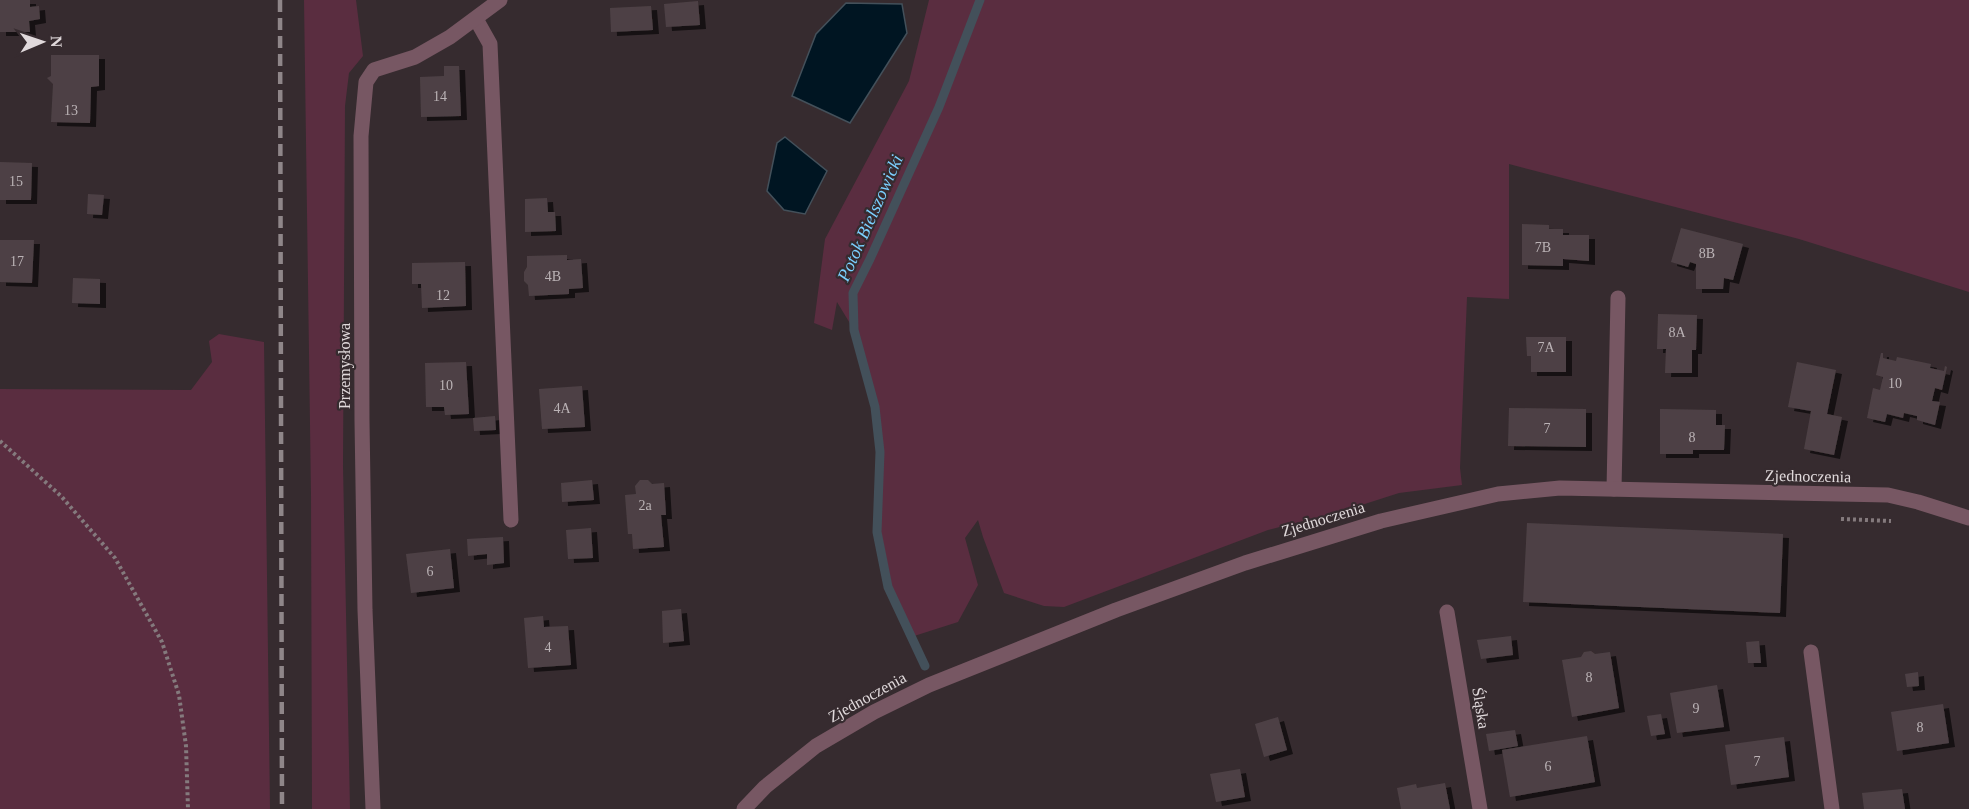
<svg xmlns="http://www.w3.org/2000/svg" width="1969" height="809" viewBox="0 0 1969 809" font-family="'Times New Roman',serif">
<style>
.green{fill:#5a2d40}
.water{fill:#001522;stroke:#43505a;stroke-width:1.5}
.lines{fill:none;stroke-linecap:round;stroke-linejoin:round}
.stream{stroke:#43505a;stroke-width:9}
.building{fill:#4d4145;filter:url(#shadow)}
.path{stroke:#847a7d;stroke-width:4;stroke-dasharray:3 3;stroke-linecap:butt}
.lane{stroke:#775763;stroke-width:15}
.street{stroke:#775763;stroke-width:15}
.rail{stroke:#8f8689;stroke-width:4.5;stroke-dasharray:12 6;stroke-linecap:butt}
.labels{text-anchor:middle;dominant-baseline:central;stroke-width:4.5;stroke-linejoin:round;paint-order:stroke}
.number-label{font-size:14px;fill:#bbb3b6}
.street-label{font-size:16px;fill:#e0d9db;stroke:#362b2f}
.water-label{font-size:18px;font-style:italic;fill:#7bd0ff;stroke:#362b2f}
</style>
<defs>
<filter id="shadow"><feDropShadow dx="6" dy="4" stdDeviation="0" flood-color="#0009"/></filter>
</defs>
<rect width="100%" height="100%" fill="#362b2f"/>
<path class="green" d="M304 0H356L363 56 349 73 345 106 343 466 350 809H312L311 495Z
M929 0H1969V292L1799 239 1509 164V299L1467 297 1460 468 1462 485 1399 493 1346 510 1268 530 1064 607 1044 606 1004 593 983 537 978 520 965 538 978 585 958 622 911 637 888 587 877 532 880 452 875 407 854 330 837 302 832 330 814 323 825 239 909 81Z
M219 334 264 342 270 809H0V389L191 390 212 362 209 341Z"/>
<path class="water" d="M846 3 902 4 907 33 850 123 792 96 816 34Z
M785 137 827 171 805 214 784 210 767 191 777 143Z"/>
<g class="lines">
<path class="stream" d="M925 666 888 587 877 532 880 452 875 407 854 330 853 293 870 259 939 107 980 0"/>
</g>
<path class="building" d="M0 0H30V7L39 6 40 19 29 21 30 32H0Z
M698 1 700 25 666 27 664 4Z
M651 6 653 30 611 32 610 8Z
M51 55H99V86L91 87 90 123 51 122 53 84 47 78 51 76Z
M444 66H459L461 116 421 117 420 77 444 76Z
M0 162 32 163 31 200H0Z
M88 194 104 195 102 215 87 214Z
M547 198 548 212H555L556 231 525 232V199Z
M1522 224 1549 225V229H1563V235H1589V261L1563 259V266L1522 265Z
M1681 228 1743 244 1733 280 1724 278 1723 289H1696V264L1690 262 1688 267 1671 262Z
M0 240H34L32 283 0 282Z
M567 255V260L581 259 583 288 569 289V294L529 296 528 285 524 281V272L527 267V256Z
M465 262 466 306 422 308 421 284H412V263Z
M73 278 100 279V304L72 303Z
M1658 314 1697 315 1696 350H1692V373H1665L1666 349H1657Z
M1526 337H1566V372H1531V356H1527Z
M1881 353H1883V358L1896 361 1897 357 1931 364 1930 368 1944 371 1945 366 1947 367 1942 390 1935 388 1932 401 1940 402 1935 425 1917 420V416L1904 413 1903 418 1887 414 1885 422 1867 418 1873 388 1880 390 1883 377 1876 375Z
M466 362 469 414 445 415 444 407H426L425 363Z
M1797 362 1836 370 1827 414 1842 417 1834 455 1804 449 1811 411 1788 407Z
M582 386 585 427 542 429 539 389Z
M1509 408 1586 409V447L1508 446Z
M1660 409 1716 410V425H1725L1724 450H1693V454H1660Z
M495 416 496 430 474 431 473 418Z
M592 480 594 500 562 502 561 483Z
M640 480H648L652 484 664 483 666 515H661L664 547 633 549 632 534H628L625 495 636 494 635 486Z
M1527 523 1783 534 1780 613 1523 602Z
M591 528 593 558 568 559 566 530Z
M503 537 504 563 487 565V554L468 556 467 539Z
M450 549 454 588 411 593 406 554Z
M681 609 684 641 663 643 662 611Z
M543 616 544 627 568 626 571 665 528 668 524 618Z
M1511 636 1513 655 1481 659 1477 640Z
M1759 641 1761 663H1748L1746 642Z
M1591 651 1595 654 1610 652 1619 708 1572 717 1562 660 1581 657 1584 652Z
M1918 672 1919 686 1907 687 1905 674Z
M1717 685 1724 727 1677 733 1670 693Z
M1943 704 1949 743 1897 751 1891 712Z
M1661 714 1665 734 1651 736 1647 716Z
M1278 717 1287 750 1264 757 1255 724Z
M1515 730 1518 746 1489 751 1486 734Z
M1587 736 1595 782 1510 797 1502 750Z
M1784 737 1789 777 1731 785 1725 745Z
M1240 769 1245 797 1216 802 1210 774Z
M1445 783 1450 809H1401L1397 788 1416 784 1417 788Z
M1902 789 1905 809H1864L1862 793Z"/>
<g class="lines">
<path class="path" d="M0 441 61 496 115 558 162 642 179 695 186 746 188 809
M1841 519 1891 521"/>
<path class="lane" d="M476 19 490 44 511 520
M1614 489 1618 298"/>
<path class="street" d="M1447 612 1480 809
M1811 652 1832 809
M373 809 365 610 362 421 361 136 366 82 374 70 415 57 450 37 500 0
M744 809 765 787 816 746 874 712 929 685 1116 610 1245 563 1381 521 1498 494 1560 488 1888 495 1918 502 1969 518"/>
<path class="rail" d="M280 0 282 809"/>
</g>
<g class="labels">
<g class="number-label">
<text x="440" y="96">14</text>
<text x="71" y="110">13</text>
<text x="16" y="181">15</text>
<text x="1543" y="247">7B</text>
<text x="1707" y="253">8B</text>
<text x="17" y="261">17</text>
<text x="553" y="276">4B</text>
<text x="443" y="295">12</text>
<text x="1677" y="332">8A</text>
<text x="1546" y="347">7A</text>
<text x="1895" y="383">10</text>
<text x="446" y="385">10</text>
<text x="562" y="408">4A</text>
<text x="1547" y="428">7</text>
<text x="1692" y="437">8</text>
<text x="645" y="505">2a</text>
<text x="430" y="571">6</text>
<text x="548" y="647">4</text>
<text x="1589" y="677">8</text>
<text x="1696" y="708">9</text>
<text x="1920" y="727">8</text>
<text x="1757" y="761">7</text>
<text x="1548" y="766">6</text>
</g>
<g class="street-label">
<text transform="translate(344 366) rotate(-90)">Przemysłowa</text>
<text transform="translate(1808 476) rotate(1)">Zjednoczenia</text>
<text transform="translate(1323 519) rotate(-17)">Zjednoczenia</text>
<text transform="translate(867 697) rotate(-29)">Zjednoczenia</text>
<text transform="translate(1481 708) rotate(81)">Śląska</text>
</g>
<g class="water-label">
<text transform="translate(870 218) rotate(-66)">Potok Bielszowicki</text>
</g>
</g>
<g transform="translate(42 42) rotate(88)" stroke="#362b2f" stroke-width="4.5" paint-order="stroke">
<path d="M0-4.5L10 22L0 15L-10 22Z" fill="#e0d9db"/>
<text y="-9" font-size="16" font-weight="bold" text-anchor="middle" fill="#e0d9db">N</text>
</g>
</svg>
